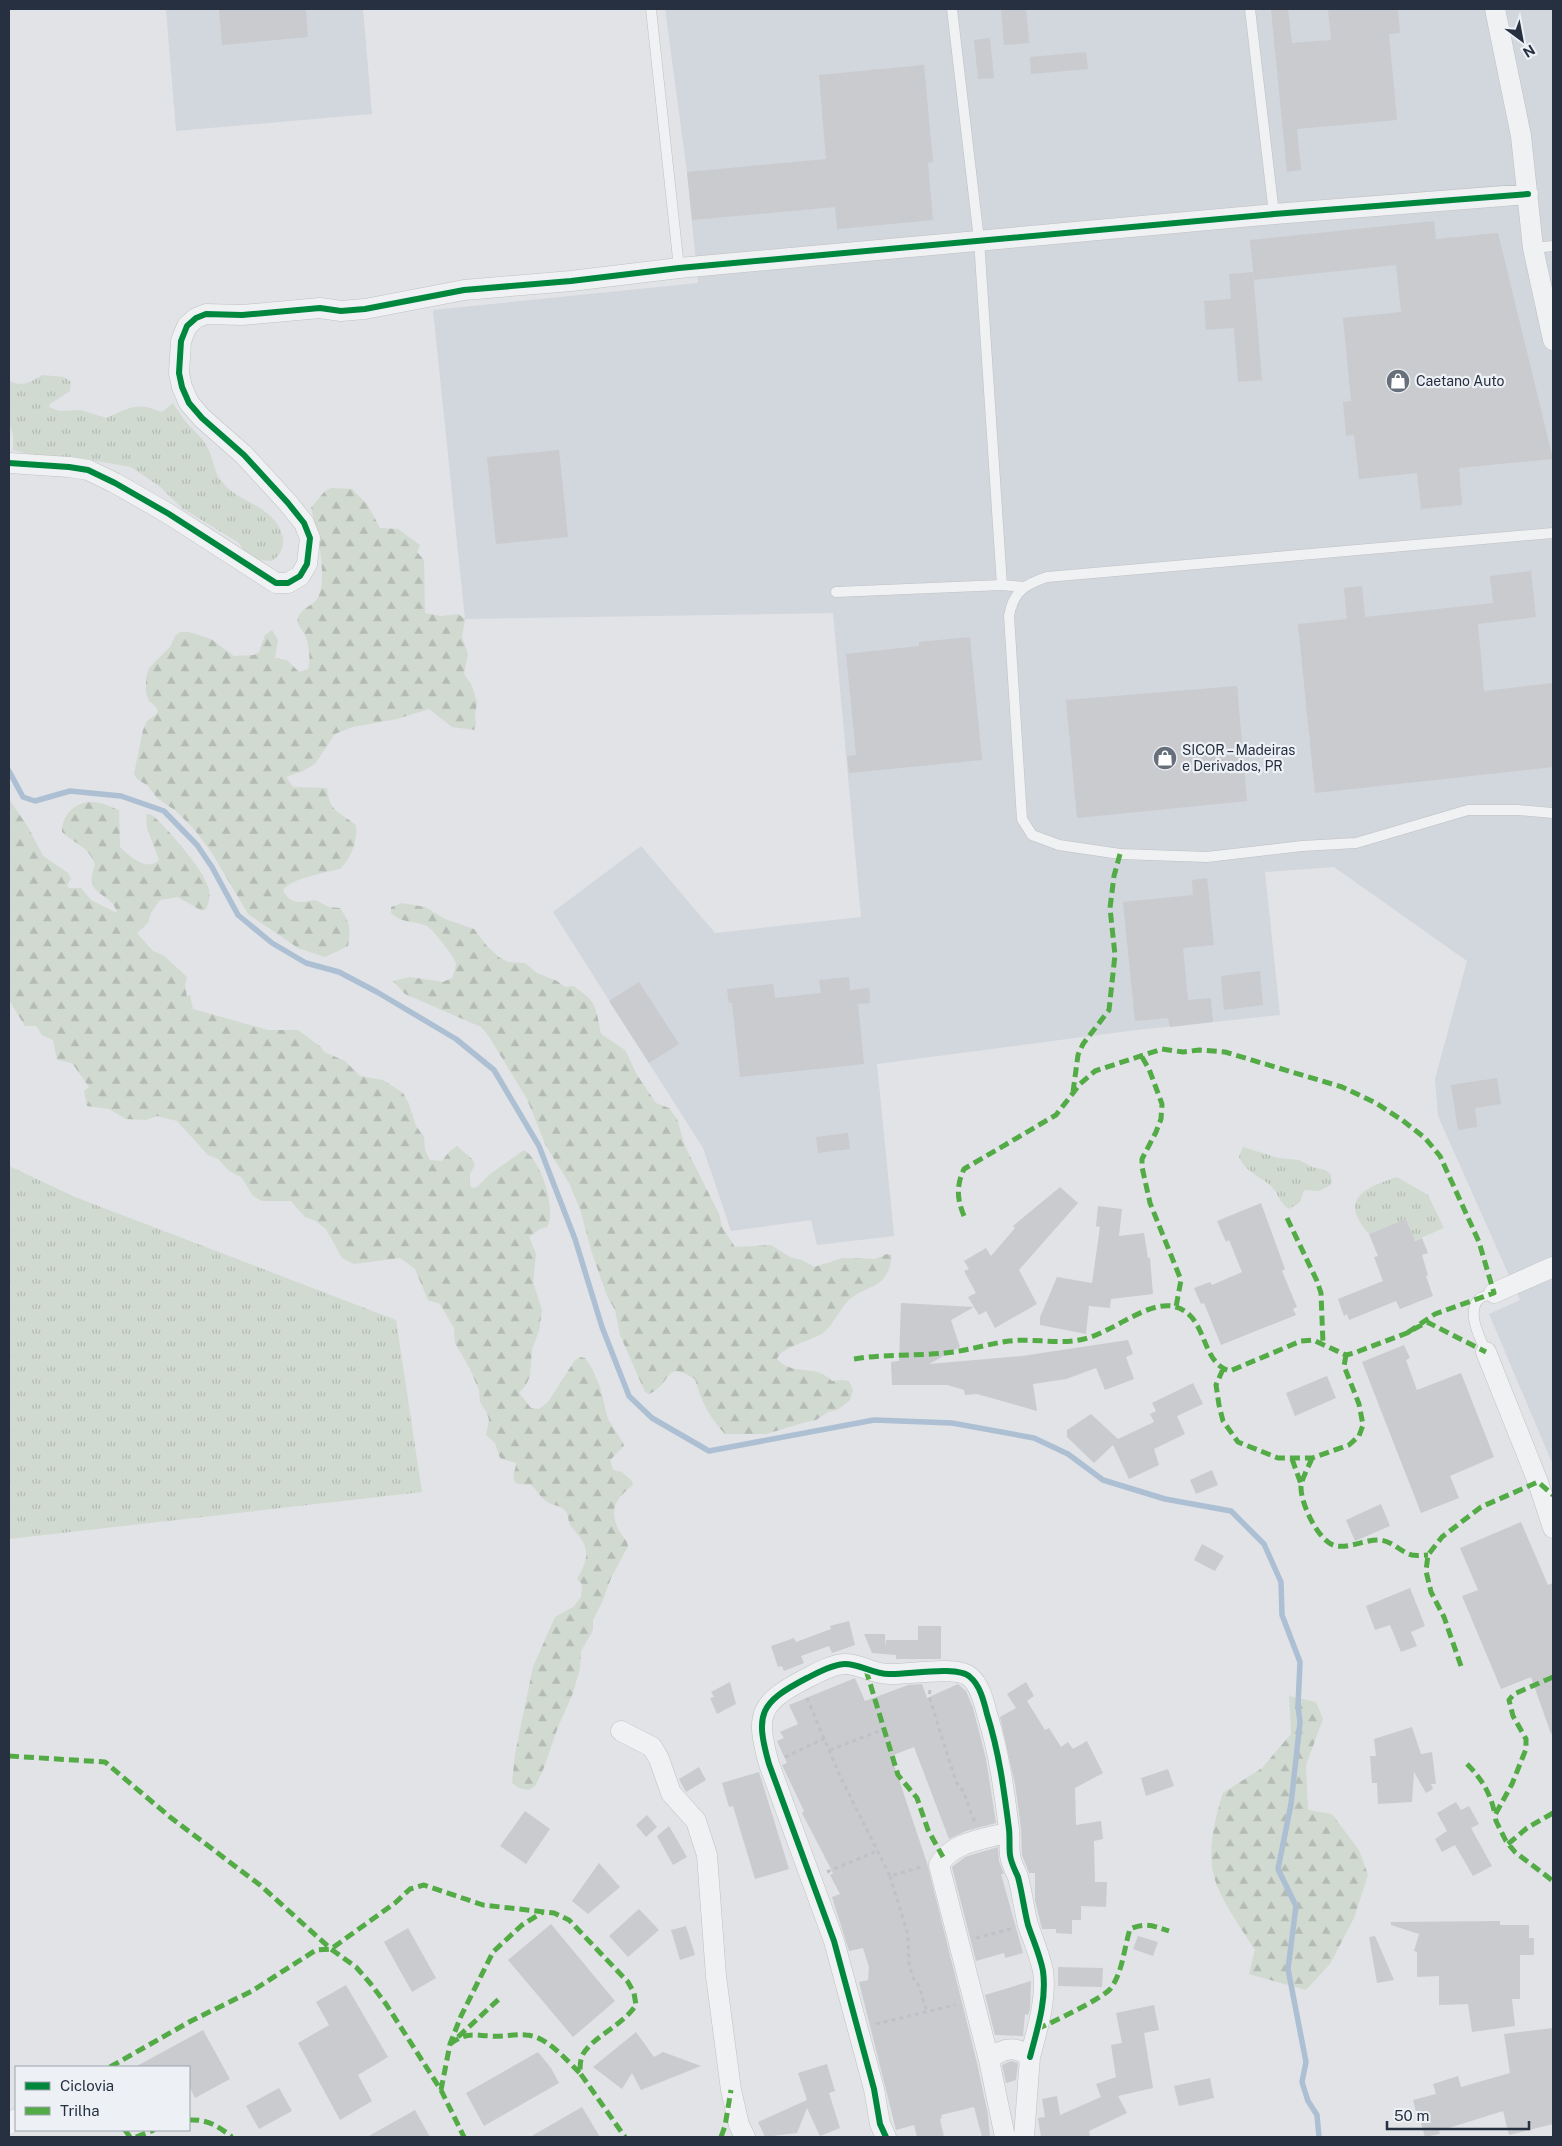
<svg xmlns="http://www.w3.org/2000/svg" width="1562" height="2146" viewBox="0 0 1562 2146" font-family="'Public Sans',sans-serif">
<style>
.built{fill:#d2d6dd}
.grass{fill:url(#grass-tufts)}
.forest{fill:url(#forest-firs)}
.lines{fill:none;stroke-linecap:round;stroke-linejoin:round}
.stream{stroke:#acbfd3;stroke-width:5.5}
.building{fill:#c9cbce}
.lane-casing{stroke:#bfc1c4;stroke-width:11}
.street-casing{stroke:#bfc1c4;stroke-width:21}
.path{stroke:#bfc1c6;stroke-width:3;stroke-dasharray:4 4;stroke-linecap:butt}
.lane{stroke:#f0f1f3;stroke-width:10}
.street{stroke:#f0f1f3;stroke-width:20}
.quiet{stroke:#53ab46;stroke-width:5;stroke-dasharray:10 5;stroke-linecap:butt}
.cycleway-casing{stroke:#edf1f6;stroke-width:9}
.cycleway{stroke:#00873e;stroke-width:6}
.labels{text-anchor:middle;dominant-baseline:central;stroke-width:4.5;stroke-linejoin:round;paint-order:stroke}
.poi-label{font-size:14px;fill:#263040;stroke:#edf1f6;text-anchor:start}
</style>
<defs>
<pattern id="grass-tufts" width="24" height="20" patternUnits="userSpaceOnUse" patternTransform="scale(1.25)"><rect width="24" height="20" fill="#d1dad0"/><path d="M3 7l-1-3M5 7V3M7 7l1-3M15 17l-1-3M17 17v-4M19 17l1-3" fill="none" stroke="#b3bbb4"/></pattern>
<pattern id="forest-firs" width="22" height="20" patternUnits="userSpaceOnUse" patternTransform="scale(1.25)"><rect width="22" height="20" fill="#d1dad0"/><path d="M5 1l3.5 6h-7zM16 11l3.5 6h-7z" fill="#b3bbb4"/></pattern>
</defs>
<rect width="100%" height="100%" fill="#e1e3e6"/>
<path class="built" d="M166 9H363L372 114 176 131Z
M665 9H1553V1465L1489 1314 1520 1300 1438 1116 1435 1079 1467 961 1334 867 1265 872 1280 1015 1136 1030 877 1064 894 1236 817 1245 811 1220 731 1231 703 1148 553 912 641 846 715 933 861 917 833 613 465 619 433 310 698 283 687 172Z"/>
<path class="grass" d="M42 375 64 377 71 382 70 391 50 404 49 407 59 411 81 410 106 418C118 413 133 404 146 407 152 408 156 411 162 412L173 403C177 409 181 416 186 422 193 430 201 436 206 445 214 457 212 471 223 483 236 499 256 502 270 516 285 529 289 550 272 561L256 560 244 551 239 543 182 508 159 486 131 467 80 458 37 456 13 450C13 442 15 433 9 426V381C23 387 29 383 42 375Z
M1243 1147 1278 1158 1299 1160 1312 1167 1326 1170 1331 1175 1332 1184 1319 1191 1304 1190 1300 1202 1289 1209C1280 1203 1278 1194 1272 1187 1261 1176 1246 1173 1239 1157Z
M9 1166 75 1197 396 1320 422 1492 9 1539Z
M1397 1177 1428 1195 1444 1228 1411 1242 1412 1234 1406 1219 1369 1234C1338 1199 1364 1188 1397 1177Z"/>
<path class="forest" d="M331 488 352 489 367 504 380 528 398 529 420 545 417 552 424 560 425 613 441 616 458 614 465 619 462 637 468 654 464 674 472 686 477 702 475 716 476 725 474 730 452 727 429 709 397 719 353 727 335 734 315 764 303 771 286 777 293 787 327 788C329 811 339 812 356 825 358 840 351 859 340 869 327 872 290 879 283 890 290 905 301 903 315 900L329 907 340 908C350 922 351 929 348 946L325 957 298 948 248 914 212 853 194 829 176 811 157 798 148 786 137 779 134 774 143 730 147 721 156 715 158 711 156 707 149 701 146 693V678L149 668 170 647 175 636 180 632H189L211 639 234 656 254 655 259 652 265 635 272 630 278 640 275 658 287 660 299 672 308 669C311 659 309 645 305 635 302 629 296 624 298 618 300 609 312 606 317 599 329 582 317 528 311 508L324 492Z
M9 799 28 827 43 856 68 873 71 879 67 885 69 888H81L91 900 117 913C112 890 82 899 95 864 87 845 76 845 62 832 62 812 79 798 100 803 106 804 113 808 119 810L120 847C130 857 147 872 159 860L147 828 146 814 152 815C167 828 206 872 209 890 210 897 209 903 206 909L202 911 178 897 160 900 151 913 148 923 137 933 153 951 163 955 186 976 187 978 185 985 187 997 190 995 193 1009 268 1030H298L321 1047 324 1052 345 1061 360 1076 383 1080 403 1093 409 1104 416 1126 424 1137 425 1150 430 1160 442 1161 449 1152 457 1146 472 1159 475 1165 470 1174V1185L472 1188 477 1187 490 1174 524 1150C541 1160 557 1210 547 1227L540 1229 529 1237 536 1254 533 1282 542 1310 539 1331 532 1349 530 1376 526 1385 519 1393 531 1408 539 1409 548 1402 575 1360 580 1357 585 1358 592 1368 600 1387 608 1419 623 1443 624 1446 610 1460 613 1470 622 1472 632 1481 633 1485C616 1498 609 1508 618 1529 621 1535 627 1539 628 1546L611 1578 603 1600 593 1620V1630L581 1651 580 1668 573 1693 558 1727 543 1770 535 1786 529 1790 519 1788 512 1783 515 1754 533 1667 555 1617 573 1607 581 1597 582 1584 577 1579C590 1557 590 1546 572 1528 568 1523 569 1518 567 1513 562 1505 554 1506 547 1502 540 1497 537 1490 531 1485 528 1484 522 1485 519 1484 508 1480 517 1469 516 1463L500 1458 495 1443 486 1435 489 1420 487 1413 480 1402 479 1390 470 1369 455 1343 454 1328 440 1304 428 1300 415 1269 400 1258 354 1264 342 1258 326 1229 314 1220 305 1217 291 1201H262L253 1196 242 1178 229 1171 218 1159 208 1155 177 1121 157 1116 146 1120 126 1119 109 1109 87 1106 84 1091 89 1087 72 1063 57 1060 53 1040 42 1035 36 1026H25L9 1000Z
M402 903 425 907 445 919 474 929 486 945 500 958 509 962 525 963 537 973 557 981 565 987 573 986C598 1003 595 1005 601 1034L625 1050 637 1075 656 1103 669 1108 677 1119 685 1146 719 1214 722 1227 735 1247 771 1245 790 1257 802 1260 814 1267 843 1258 875 1259 887 1254 892 1255C887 1293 867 1282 847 1302 838 1312 833 1325 823 1333 811 1341 781 1347 777 1359 793 1377 815 1363 832 1381L843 1380 849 1381 853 1390 850 1400 839 1409 828 1412 816 1420 806 1422 766 1434H725C709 1417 701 1401 695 1379 663 1359 674 1382 649 1394L645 1392 620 1335 615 1310 607 1296 592 1253 580 1209 569 1183 546 1146 527 1099 488 1035 481 1027 405 994 393 981 410 977 443 982 452 978C454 973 456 968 456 963 455 958 432 928 427 926 414 920 402 924 391 913V907Z
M1289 1696 1316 1702 1323 1719 1306 1765 1308 1810 1332 1814 1359 1850 1368 1875 1354 1918 1330 1964 1306 1990 1249 1974 1255 1950C1243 1931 1219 1898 1214 1876 1207 1850 1215 1818 1223 1793L1262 1768 1291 1734Z"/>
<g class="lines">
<path class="stream" d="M9 771 23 797 35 801 70 791 121 796 164 811 197 845 212 867 238 915 272 943 306 963 339 972 377 992 456 1039 494 1070 539 1146 575 1239 602 1327 629 1396 652 1418 709 1451 874 1420 952 1423 1034 1438 1068 1454 1103 1480 1165 1499 1231 1511 1264 1544 1281 1582 1282 1615 1300 1662 1298 1706 1300 1722 1291 1804 1278 1869 1296 1906 1288 1969 1306 2062 1302 2082 1308 2101 1317 2115 1319 2137"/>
</g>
<path class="building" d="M219 9H306L308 37 222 45Z
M1001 9H1026L1029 43 1004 45Z
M1271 9H1288L1292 43 1331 40 1328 9H1398L1400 33 1389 34 1397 120 1297 129 1301 170 1287 172Z
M990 38 994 78 978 79 974 40Z
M1086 52 1088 69 1031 74 1030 57Z
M924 65 933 162 928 163 933 220 837 229 835 207 692 220 687 172 826 159 819 75Z
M1434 221 1436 239 1498 233 1553 459 1459 468 1462 505 1421 509 1417 473 1359 479 1354 435 1346 436 1343 402 1351 401 1343 318 1401 312 1396 265 1254 280 1250 240Z
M1253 272 1262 380 1238 382 1234 328 1206 330 1204 301 1231 299 1229 274Z
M559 450 568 537 496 544 487 457Z
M1531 571 1536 617 1478 624 1484 691 1553 683V767L1315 793 1298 624 1347 619 1344 588 1362 586 1365 617 1493 603 1490 576Z
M970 637 982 760 849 773 847 756 856 755 846 654 919 646V642Z
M1237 686 1247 801 1077 818 1066 700Z
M1207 878 1214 945 1183 948 1188 1000 1211 998 1213 1022 1170 1027 1168 1018 1135 1021 1123 902 1193 895 1192 880Z
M1260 971 1263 1005 1224 1010 1221 976Z
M849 977 850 990 869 988 870 1003 858 1004 864 1064 740 1077 732 1003H729L727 989 773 984 775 998 757 1000 821 993 819 980Z
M639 982 679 1044 649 1063 609 1001Z
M1497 1078 1501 1104 1475 1108 1477 1127 1458 1130 1451 1085Z
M848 1133 850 1149 818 1153 816 1137Z
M1060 1187 1078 1203 1019 1270 1037 1304 995 1328 986 1311 979 1315 974 1307 951 1320 960 1347 929 1364 1022 1356 1128 1340 1133 1354 1126 1357 1134 1379 1105 1390 1096 1368 1066 1379 1033 1384 1037 1411 977 1394 965 1395 964 1390 947 1385H892L891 1362 899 1361 901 1303 974 1307 968 1297 976 1293 964 1271 969 1269 964 1261 986 1248 991 1256 1015 1228 1013 1226Z
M1261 1203 1285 1269 1282 1271 1297 1307 1293 1309 1296 1315 1221 1345 1204 1303 1201 1304 1194 1288 1210 1282 1212 1285 1242 1272 1229 1240 1226 1242 1217 1221Z
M1098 1206 1122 1209 1119 1236 1144 1233 1148 1258H1150L1153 1294 1111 1299 1110 1308 1089 1306 1086 1334 1040 1325V1317L1057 1277 1092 1283 1100 1227 1096 1226Z
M1406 1219 1415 1241 1422 1238 1428 1253 1422 1255 1428 1275 1426 1276 1433 1296 1400 1309 1396 1301 1349 1320 1347 1314 1344 1316 1338 1299 1383 1281 1374 1257 1378 1256 1369 1234Z
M1404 1345 1410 1358 1406 1360 1417 1390 1461 1373 1494 1457 1450 1476 1459 1498 1421 1513 1362 1362Z
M1327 1376 1336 1398 1295 1416 1286 1393Z
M1193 1383 1203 1404 1177 1416 1185 1434 1154 1449 1159 1465 1129 1479 1113 1445 1094 1463 1067 1437V1430L1091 1414 1118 1439 1154 1422 1150 1414 1156 1411 1152 1403Z
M1212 1470 1218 1485 1196 1494 1190 1480Z
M1381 1504 1390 1526 1355 1541 1346 1520Z
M1521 1522 1548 1585 1553 1583V1733L1551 1734 1531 1677 1501 1689 1462 1596 1478 1590 1460 1548Z
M1202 1544 1224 1556 1215 1571 1194 1560Z
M1410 1588 1425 1626 1411 1632 1417 1646 1401 1652 1390 1625 1375 1630 1366 1606Z
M849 1621 855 1645 832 1653 829 1646 801 1656 804 1663 784 1671 782 1666 778 1667 771 1646 794 1638 796 1642 831 1629 830 1626Z
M918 1626H941V1659H896V1655L872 1653 864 1634H885V1647L886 1640H918Z
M855 1678 865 1701 908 1685 922 1684 927 1698 958 1684 966 1691 973 1708 986 1759 996 1823 966 1831 949 1839 914 1747 891 1756 927 1863 977 2063 988 2115 990 2137H982L974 2107 941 2115 942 2118 940 2119 944 2137H917L914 2125 896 2130 859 1982 868 1980 869 1967 863 1948 849 1951 832 1897 840 1894 830 1875 833 1873 802 1813 804 1811 782 1765 787 1763 777 1741 784 1738 780 1732 798 1724 789 1705Z
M730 1682 736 1704 717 1714 710 1698 714 1697 711 1692Z
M1026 1682 1034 1696 1027 1701 1045 1730 1049 1728 1061 1747 1068 1742 1073 1749 1087 1741 1103 1773 1075 1788 1076 1825 1101 1821 1103 1839 1094 1841 1095 1882H1107L1106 1907 1081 1906V1920H1072V1934L1056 1933V1929H1042L1035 1900V1873H1029L1022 1855 1021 1828 1015 1784 1000 1717 1016 1708 1007 1694Z
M1412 1727 1421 1754 1432 1752 1436 1784H1431L1433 1789 1426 1793 1414 1772 1412 1802 1378 1804 1377 1783H1372L1370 1756H1376L1374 1739Z
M699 1767 706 1780 686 1792 679 1779Z
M1168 1769 1174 1786 1146 1796 1141 1778Z
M759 1772 789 1869 755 1879 733 1806 729 1807 722 1783Z
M1456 1802 1461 1810 1469 1806 1479 1824 1471 1828 1492 1866 1473 1876 1455 1845 1442 1852 1435 1839 1447 1831 1437 1813Z
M525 1811 550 1829 526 1864 500 1846Z
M647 1815 657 1827 646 1837 636 1825Z
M669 1826 687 1857 673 1865 657 1836Z
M998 1847 999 1861 1004 1874H1001L1023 1953 1005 1958 1004 1953 976 1961 952 1867 965 1857Z
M599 1863 620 1887 588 1914 572 1901Z
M639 1909 659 1930 628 1957 609 1936Z
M1500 1921V1925H1529V1938H1534V1955H1520V1999H1512L1515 2026 1472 2032 1468 2004 1439 2005V1976L1417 1977V1952L1414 1951 1419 1934 1391 1925V1922Z
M551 1924 615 2001 573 2037 508 1960Z
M686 1926 695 1955 680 1960 671 1930Z
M408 1928 436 1978 412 1992 384 1942Z
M1138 1936 1158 1942 1153 1956 1133 1949Z
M1375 1936 1394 1980 1377 1983 1369 1937Z
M1058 1967 1103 1968 1102 1987 1058 1986Z
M1031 1981 1030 2009 1028 2015 1025 2014 1023 2036 995 2035 985 1995Z
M346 1985 388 2057 358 2075 372 2101 340 2120 298 2043 329 2025 316 2002Z
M1154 2005 1159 2030 1144 2033 1153 2088 1118 2096 1127 2113 1089 2131 1090 2137H1041L1038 2118 1045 2117 1042 2099 1057 2096 1060 2115 1101 2097 1096 2084 1116 2077 1111 2045 1122 2043 1116 2013Z
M1553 2028V2124L1509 2135 1503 2111 1439 2131 1440 2134 1425 2137 1421 2123H1419L1413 2100 1436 2094 1433 2084 1458 2076 1461 2087 1510 2073 1504 2034Z
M203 2030 230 2079 195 2098 189 2086V2067H135Z
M636 2032 654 2057 663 2052 701 2066 641 2090 632 2073 622 2089 593 2067Z
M538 2052 551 2068 559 2083 484 2126 466 2093Z
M1011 2061 1018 2063 1016 2080 1006 2083 1002 2065Z
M827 2064 835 2091 829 2093 840 2128 820 2136 807 2108 797 2133 765 2137 758 2122 807 2100 798 2073Z
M1210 2078 1214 2098 1179 2106 1174 2086Z
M279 2088 292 2111 259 2129 246 2106Z
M582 2107 600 2137H530Z
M415 2110 430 2137H367Z"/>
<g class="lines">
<g class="lane-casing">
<path id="lane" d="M651 9 679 268
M952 9 979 240 1002 585
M1250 9 1274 214
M1533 248 1553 246
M1553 533 1047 577C1025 584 1013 592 1009 616L1022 819 1032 835 1059 845 1120 854 1207 857 1302 846 1356 843 1468 810H1518L1553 813
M836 592 1002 585 1025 587
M1486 1352C1480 1338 1466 1312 1479 1299 1482 1296 1490 1295 1494 1293"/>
</g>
<g class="street-casing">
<path id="street" d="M1495 9 1521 136 1533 248 1553 340
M9 463 69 467 88 470 115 483 169 514 276 583H288L300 576 307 564 310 538 304 523 288 503 244 455 202 418 189 403 182 387 179 373 181 341 187 326 196 318 206 314 242 315 320 308 341 311 365 309 464 290 571 281 679 268 1274 214 1528 194
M1494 1293 1553 1267
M1486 1352 1538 1482 1553 1528
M621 1731 652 1747 659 1759 671 1793 696 1821 707 1855 716 1976 731 2090 739 2125 745 2137
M989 2060 939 1865C951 1842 985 1839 1009 1832
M9 2124 16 2119
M886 2137 880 2124 874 2089 834 1941 769 1764C755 1714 759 1703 807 1678 817 1673 833 1664 845 1664 860 1664 873 1674 889 1674 907 1675 958 1665 970 1677 980 1685 984 1702 987 1714 999 1752 1004 1790 1009 1829 1010 1838 1009 1847 1010 1855 1011 1863 1015 1870 1018 1877 1022 1892 1024 1909 1028 1925 1033 1940 1040 1955 1043 1971 1047 2000 1037 2030 1030 2057
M1005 2137 989 2060C1002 2048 1015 2045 1030 2057L1024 2137"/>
</g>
<path class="path" d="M930 1690 929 1696 956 1782 963 1791 975 1823
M807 1698 840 1776 890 1876 921 1867
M830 1750 884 1729
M785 1757 825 1738
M827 1872 877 1851
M890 1876 908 1935 909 1964 913 1978 919 1986 927 2012
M976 1938 1011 1929
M876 2024 955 2005"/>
<use href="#lane" class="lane"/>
<use href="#street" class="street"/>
<path class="quiet" d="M1142 1057 1149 1069 1162 1104 1161 1119 1156 1132 1142 1159V1167L1150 1203 1181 1280 1176 1307
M1073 1092 1078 1055 1083 1044 1109 1010 1115 955 1110 908 1114 876 1120 854
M964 1216C957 1199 956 1186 964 1169L1056 1115 1080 1084 1095 1071 1162 1049 1183 1052 1199 1050 1225 1052 1342 1087 1376 1103 1402 1120 1425 1138 1440 1156 1479 1242 1494 1293 1435 1314 1407 1333
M1287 1218 1317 1281 1321 1293 1323 1344
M854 1359C884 1354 915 1356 945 1353 967 1351 987 1344 1009 1341 1034 1338 1059 1345 1084 1339 1111 1333 1146 1302 1172 1306 1209 1313 1199 1363 1230 1371L1301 1341 1313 1340 1346 1355 1354 1353 1407 1333 1427 1322 1486 1352
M1223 1369 1216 1385 1219 1405 1223 1421 1238 1442 1278 1458H1312L1349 1445 1359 1436 1363 1425 1359 1404 1344 1366 1346 1355
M1312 1458C1309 1466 1302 1478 1301 1486 1300 1503 1319 1543 1336 1546 1351 1548 1364 1540 1378 1540 1392 1540 1400 1552 1412 1555 1417 1556 1423 1555 1428 1555
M1292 1459 1301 1484
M1461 1666 1444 1617 1431 1592 1426 1571 1428 1555 1442 1537 1481 1507 1538 1482 1553 1495
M866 1670 898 1775 917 1798 928 1830 943 1857
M1553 1677 1514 1694 1509 1700 1513 1716 1526 1739V1749L1512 1784 1495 1815 1496 1821 1506 1841 1515 1852 1553 1881
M9 1756 105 1762 170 1817 260 1885 331 1949 356 1967 370 1983 386 2004 441 2090 464 2137
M1467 1764C1482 1779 1491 1794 1495 1815
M1508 1844 1527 1828 1553 1813
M1037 2029C1051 2023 1104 1998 1111 1988 1123 1971 1124 1948 1130 1929 1145 1922 1154 1926 1169 1931
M458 2037 500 1998
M450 2044C467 2032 471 2035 490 2036 502 2037 514 2034 526 2035 547 2036 565 2059 580 2073
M110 2067 191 2021 252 1991 316 1950 331 1949 395 1903 410 1889 424 1885 483 1905 554 1913 569 1920 628 1982 634 1993 636 2005C622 2026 594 2036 583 2054 580 2059 580 2067 580 2073L625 2137
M441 2090 450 2044 461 2016 493 1952 522 1925 543 1912
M189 2120C207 2119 218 2126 232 2137
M125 2130 130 2137
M136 2137 154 2130
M721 2137 725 2126 731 2090"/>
<g class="cycleway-casing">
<path id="cycleway" d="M9 463 69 467 88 470 115 483 169 514 276 583H288L300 576 307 564 310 538 304 523 288 503 244 455 202 418 189 403 182 387 179 373 181 341 187 326 196 318 206 314 242 315 320 308 341 311 365 309 464 290 571 281 679 268 1274 214 1528 194
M886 2137 880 2124 874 2089 834 1941 769 1764C755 1714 759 1703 807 1678 817 1673 833 1664 845 1664 860 1664 873 1674 889 1674 907 1675 958 1665 970 1677 980 1685 984 1702 987 1714 999 1752 1004 1790 1009 1829 1010 1838 1009 1847 1010 1855 1011 1863 1015 1870 1018 1877 1022 1892 1024 1909 1028 1925 1033 1940 1040 1955 1043 1971 1047 2000 1037 2030 1030 2057"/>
</g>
<use href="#cycleway" class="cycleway"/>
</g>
<defs>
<g id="shop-disc" transform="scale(1.25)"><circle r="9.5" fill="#676f7a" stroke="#edf1f6"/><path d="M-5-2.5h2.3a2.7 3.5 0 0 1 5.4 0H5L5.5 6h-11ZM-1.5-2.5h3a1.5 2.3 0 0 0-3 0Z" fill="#fff"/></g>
</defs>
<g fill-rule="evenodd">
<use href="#shop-disc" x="1398" y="381"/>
<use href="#shop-disc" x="1165" y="758"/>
</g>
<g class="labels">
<g class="poi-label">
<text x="1416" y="381">Caetano Auto</text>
<text x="1182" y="750">SICOR – Madeiras<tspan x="1182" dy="16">e Derivados, PR</tspan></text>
</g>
</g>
<rect width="1562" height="2146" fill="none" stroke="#263040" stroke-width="20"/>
<rect x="15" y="2066" width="175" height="65" fill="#edf1f6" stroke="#9da4ad"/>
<rect x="25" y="2082" width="25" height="8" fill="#00873e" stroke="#9da4ad"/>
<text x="60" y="2091" font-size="15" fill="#263040">Ciclovia</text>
<rect x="25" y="2107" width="25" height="8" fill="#53ab46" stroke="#9da4ad"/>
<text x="60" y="2116" font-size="15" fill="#263040">Trilha</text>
<g transform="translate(1522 40) rotate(148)" stroke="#edf1f6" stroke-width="4" paint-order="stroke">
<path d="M0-4L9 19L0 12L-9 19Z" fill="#263040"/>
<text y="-8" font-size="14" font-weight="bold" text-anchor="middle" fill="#263040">N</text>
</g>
<path d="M1387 2121v8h142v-8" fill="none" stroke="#263040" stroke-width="2.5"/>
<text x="1394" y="2121" font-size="15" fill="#263040" stroke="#edf1f6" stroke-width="4" paint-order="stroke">50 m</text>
</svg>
